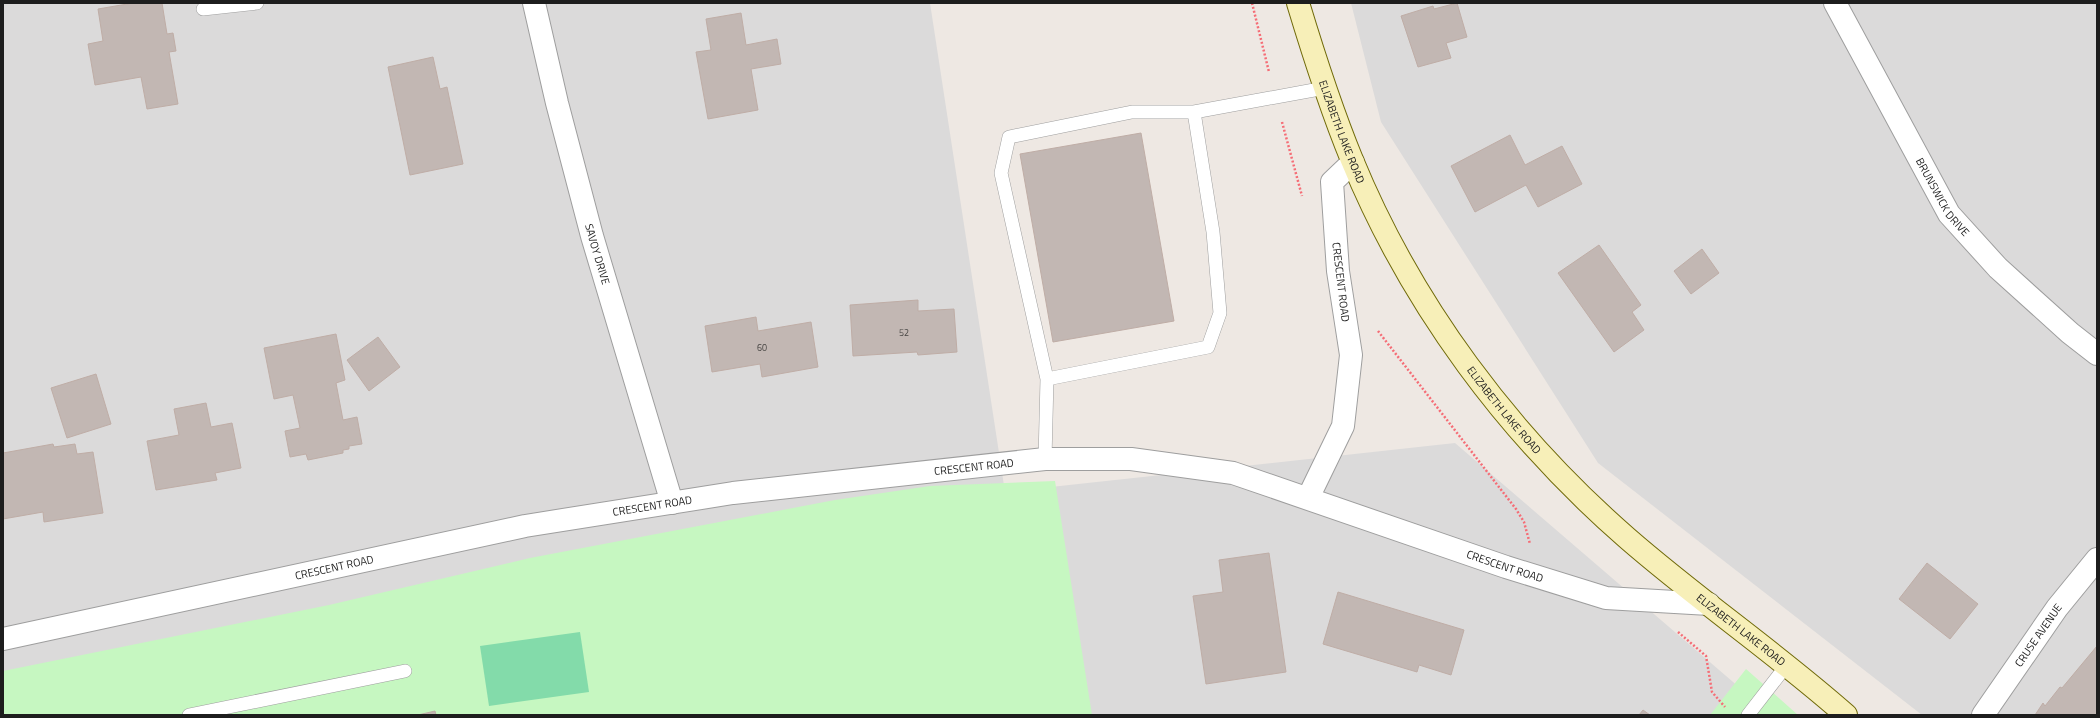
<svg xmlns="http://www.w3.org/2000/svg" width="2100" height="718" viewBox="0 0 2100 718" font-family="'Titillium Web',sans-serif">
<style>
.residential{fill:#dbdada}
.park{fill:#c6f7c1}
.pitch{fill:#83dbaa}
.building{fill:#c2b7b3;stroke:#bfada6}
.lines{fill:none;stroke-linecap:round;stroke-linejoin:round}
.lane-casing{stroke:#9e9e9e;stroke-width:14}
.street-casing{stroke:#9e9e9e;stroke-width:24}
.secondary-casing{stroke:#6f6908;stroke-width:24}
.path{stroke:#f56d76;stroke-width:2.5;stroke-dasharray:2 2;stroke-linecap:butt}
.lane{stroke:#fff;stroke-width:13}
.street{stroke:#fff;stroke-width:22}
.secondary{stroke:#f7efb8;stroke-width:22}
.labels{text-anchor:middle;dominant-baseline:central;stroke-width:3;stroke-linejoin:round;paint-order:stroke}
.number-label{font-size:9px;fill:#464442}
.street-label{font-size:11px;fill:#1d1d1d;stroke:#fff}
</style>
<rect width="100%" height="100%" fill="#eee8e3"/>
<path class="residential" d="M3 3H930L1005 492 1455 443 1754 700 1753 715H3Z
M1351 3H2097V715H1922L1598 463 1381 122Z"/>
<path class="park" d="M1055 481 1092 715H3V671L329 605 530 558 835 500 930 486Z
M1746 669 1798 715H1710Z"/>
<path class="pitch" d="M580 632 589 692 489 706 480 646Z"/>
<path class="building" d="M133 3H162L167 34 173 33 176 51 169 52 178 104 147 109 141 77 95 85 88 44 103 41 98 9Z
M1457 3 1467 37 1446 43 1451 58 1418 67 1401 16 1433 6 1434 9Z
M741 13 746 45 777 39 781 64 751 69 758 110 708 119 696 52 711 50 706 19Z
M433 57 440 89 447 87 463 164 410 175 388 67Z
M1141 133 1174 321 1053 342 1020 154Z
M1510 135 1525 165 1562 146 1582 184 1538 207 1526 185 1475 212 1451 166Z
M1599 245 1641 305 1632 312 1644 330 1614 352 1558 273Z
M1702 249 1719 273 1691 294 1674 271Z
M918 300V311L954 309 957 352 918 355 917 352 853 356 850 305Z
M756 317 758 331 811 322 818 367 762 377 760 364 712 372 705 326Z
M336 334 345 380 336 383 343 420 357 417 362 444 349 446V449L343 450V453L308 460 306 454 290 457 285 431 300 428 293 395 274 399 264 348Z
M378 337 400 367 369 391 347 360Z
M96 374 111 424 67 438 51 388Z
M206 403 211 427 232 423 241 468 215 473 217 480 156 490 147 441 179 435 174 409Z
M53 444 54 447 75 444 77 454 93 452 103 513 44 522 43 512 3 519V453Z
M1269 553 1286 672 1206 684 1193 596 1223 592 1219 560Z
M1927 563 1978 604 1950 639 1899 599Z
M1338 592 1464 630 1451 675 1419 665 1417 672 1323 644Z
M2097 646V715H2035L2043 703 2045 706 2060 687 2062 688Z
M1643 710 1650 715H1639Z
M435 711 436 715H418Z"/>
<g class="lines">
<g class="lane-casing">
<path id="lane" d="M203 9 257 3
M1047 379 1001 173 1009 137 1132 112H1194
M1045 459 1047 379 1208 347 1220 313 1213 232 1194 112 1325 88
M189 715 405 671
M1748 715 1786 666"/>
</g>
<g class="street-casing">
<g id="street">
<path id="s1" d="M534 3 557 103 592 236 672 503"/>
<path id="s2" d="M1835 3 1949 214 1998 268 2070 333 2097 354"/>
<path d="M1308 498 1343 426 1351 355 1338 271 1332 182 1353 162"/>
<path id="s3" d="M3 639 525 526 733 493 1045 459H1131L1233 473 1506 567 1606 598 1709 604"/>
<path id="s4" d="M1983 715 2057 608 2097 559"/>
</g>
</g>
<g class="secondary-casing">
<g id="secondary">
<path id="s5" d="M1298 3C1314 56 1331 109 1352 160 1412 306 1509 435 1627 538 1698 600 1776 653 1846 715"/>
</g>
</g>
<path class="path" d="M1252 3 1269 72
M1282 122 1302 196
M1378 331 1516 509 1524 522 1530 544
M1678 632 1706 656 1712 692 1725 707"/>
<use href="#lane" class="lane"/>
<use href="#street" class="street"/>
<use href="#secondary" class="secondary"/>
</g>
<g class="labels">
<g class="number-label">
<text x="904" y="332">52</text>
<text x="762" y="347">60</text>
</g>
<g class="street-label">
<text stroke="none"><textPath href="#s5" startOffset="136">ELIZABETH LAKE ROAD</textPath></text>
<text stroke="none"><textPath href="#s2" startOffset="222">BRUNSWICK DRIVE</textPath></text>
<text stroke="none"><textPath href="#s1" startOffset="259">SAVOY DRIVE</textPath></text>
<text transform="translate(1341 282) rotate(83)">CRESCENT ROAD</text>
<text stroke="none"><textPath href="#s5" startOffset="460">ELIZABETH LAKE ROAD</textPath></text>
<text stroke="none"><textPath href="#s3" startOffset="987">CRESCENT ROAD</textPath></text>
<text stroke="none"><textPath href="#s3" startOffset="663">CRESCENT ROAD</textPath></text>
<text stroke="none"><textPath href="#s3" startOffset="1535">CRESCENT ROAD</textPath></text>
<text stroke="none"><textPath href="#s3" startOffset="339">CRESCENT ROAD</textPath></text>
<text stroke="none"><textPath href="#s5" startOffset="784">ELIZABETH LAKE ROAD</textPath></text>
<text stroke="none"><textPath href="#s4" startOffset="97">CRUSE AVENUE</textPath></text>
</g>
</g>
<rect width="2100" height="718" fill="none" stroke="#1d1d1d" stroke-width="8"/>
</svg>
